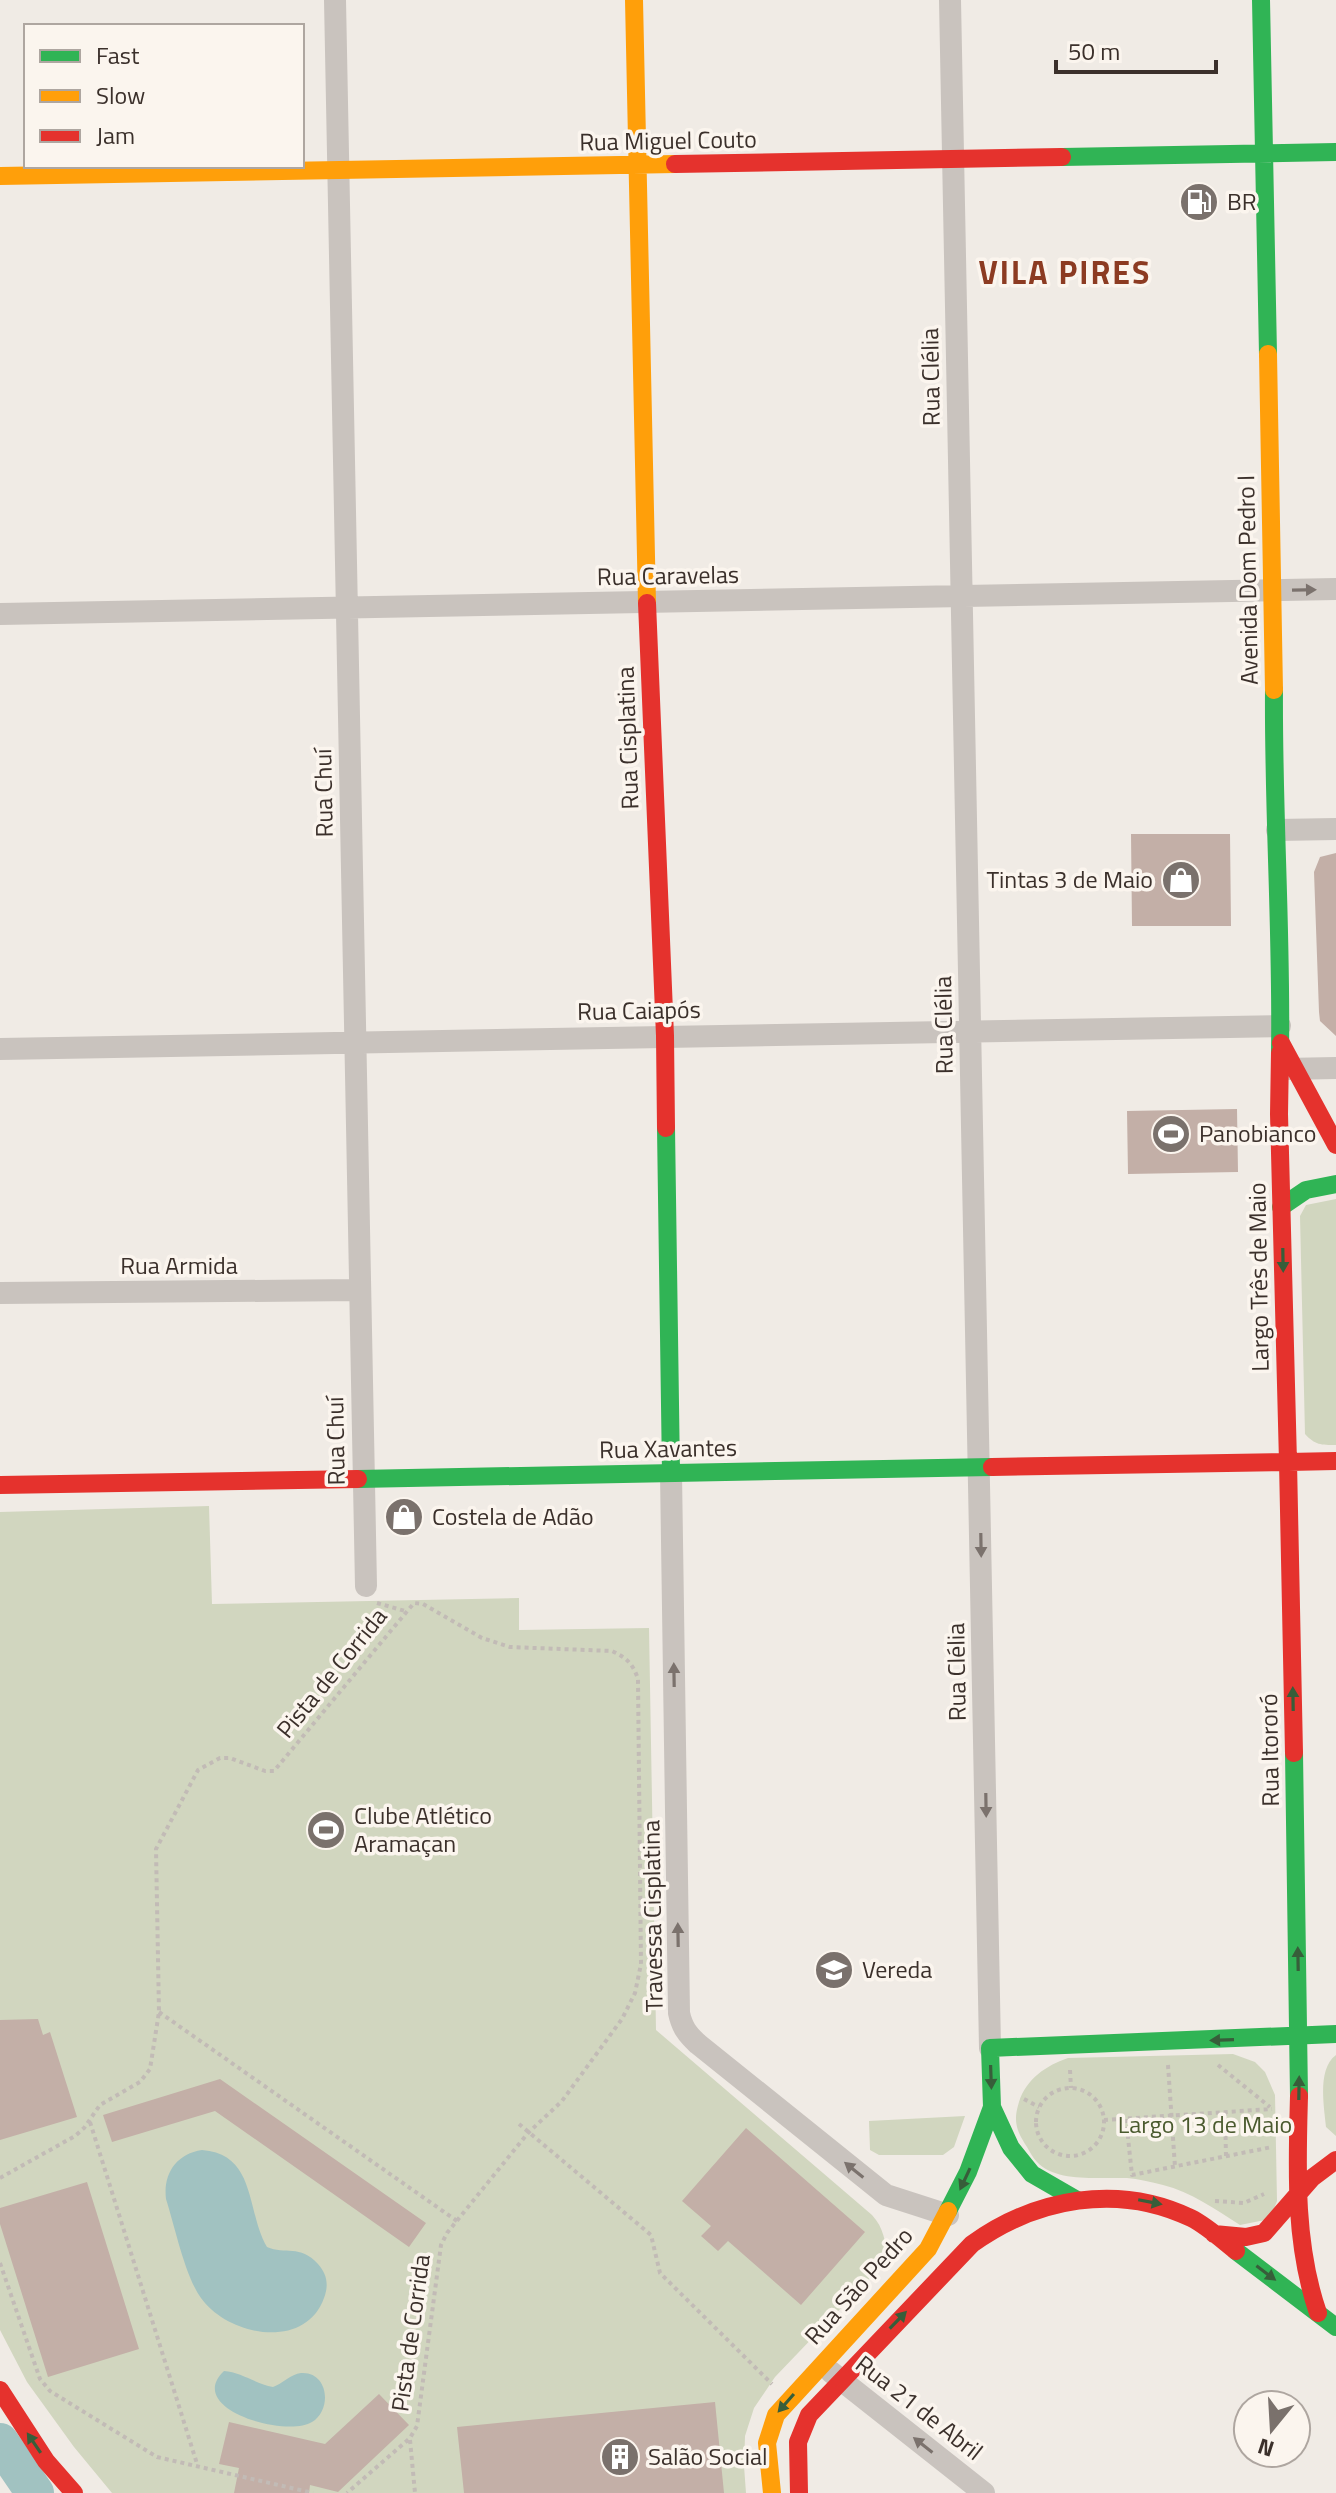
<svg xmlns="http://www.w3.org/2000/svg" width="1336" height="2493" font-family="'Titillium Web',sans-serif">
	<rect width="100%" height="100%" fill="#f0ebe5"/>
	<path fill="#d1d6bf" d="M1336,1199v246c-15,0 -21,0 -31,-11l-5,-218 6,-11z
		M209,1506l3,98 307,-6v32l130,-2 7,402 216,185c12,13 13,26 16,44l-113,118 -21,31 -9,28 -1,30 2,27h-634l-38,-46 -47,-65 -27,-52v-818z
		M1233,2054l22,8 10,10 10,23 2,106 -7,18 -30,6c-25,-16 -49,-33 -77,-40 -12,-3 -25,-6 -36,-7 -26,-1 -71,5 -90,-16 -4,-4 -7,-10 -10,-15 -11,-17 -14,-26 -8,-45 7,-23 28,-37 49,-44z
		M1336,2055v81l-10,-9c-2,-21 -9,-58 10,-72z
		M965,2116l-11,31 -11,8h-64l-9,-5 -1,-29z"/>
	<path fill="#a1c2c1" d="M202,2150c55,4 44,62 65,97 18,8 33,-3 51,17 9,10 11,21 6,34 -19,53 -96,38 -123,0 -16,-22 -26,-71 -35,-99 -3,-25 10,-45 36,-49z
		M224,2371c17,1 32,13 49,16 9,-3 18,-13 28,-14 27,-2 32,36 11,49 -26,16 -128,-13 -88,-51z"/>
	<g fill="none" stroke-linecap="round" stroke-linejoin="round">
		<path stroke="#a1c2c1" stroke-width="38" d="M0,2442l35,51"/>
	</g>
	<path fill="#c3afa7" d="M1131,834h99l1,92h-99z
		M1336,853v183l-16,-15 -1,-9 -5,-140 6,-15z
		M1237,1109l1,63 -110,2 -1,-63z
		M38,2019l5,16 7,-3 27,85 -77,23v-120z
		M220,2079l206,144 -17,24 -194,-136 -103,31 -9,-27z
		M746,2128l119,104 -64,73 -73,-64 -10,10 -17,-15 10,-10 -29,-25z
		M87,2182l52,167 -91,28 -48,-153v-16z
		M379,2394l30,31 -71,67 -28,-7 -1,8h-75l5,-25 -20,-4 10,-42 96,22z
		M715,2402l9,91h-260l-7,-66z"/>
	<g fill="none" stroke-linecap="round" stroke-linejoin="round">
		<path stroke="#c2bbb6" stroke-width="4" stroke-dasharray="4 4" stroke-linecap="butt" d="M377,1603l28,8
			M159,2012l298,209
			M1168,2065l7,102
			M1218,2065l52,42
			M1070,2070l1,18
			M1036 2122a34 34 0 1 1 68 0a34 34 0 1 1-68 0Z
			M1024,2099l15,8
			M1225,2112l1,44
			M1126,2119l6,56 140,-28
			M1104,2120l168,-11
			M90,2122l108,345
			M519,2124l132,111 9,38 112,111
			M0,2178l75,-42 9,-8 16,-23 40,-23 10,-13 9,-57 -3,-163 42,-79 22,-12h10l35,13h9l140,-168 9,1 59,34 28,9 102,4c15,7 21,13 26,28l3,285 -6,29 -13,26 -60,82 -34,32 -81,100 -6,12 -24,181 -7,12 -63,55
			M1215,2201l29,2 20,-9
			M0,2263l40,116 10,12 107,66 156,36
			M410,2440l5,53"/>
		<path stroke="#c9c3be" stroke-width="22" d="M335,0l31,1586
			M950,0l40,2048
			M0,614l1336,-25
			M1277,830l59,-1
			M0,1049l1280,-23
			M1285,1069l51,-1
			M0,1293l359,-3
			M671,1473l8,540c3,14 8,21 19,31l188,151 62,20
			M831,2372l153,121"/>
		<path stroke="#30b455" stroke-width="18" d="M1261,0l7,354
			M1062,157l274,-5
			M1274,690c-1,121 8,242 6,363
			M666,1128l5,345
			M1281,1207l25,-17 30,-6
			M358,1479l634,-12
			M1294,1753l5,343
			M1077,2200l-45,-26 -21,-26 -19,-41 -2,-59 346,-14
			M948,2211l20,-39 24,-65
			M1236,2251l100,76"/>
		<path stroke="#ff9f0a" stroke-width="18" d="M634,0l13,603
			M0,176l675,-12
			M1268,354l6,336
			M772,2493l-5,-50 9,-28 152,-166 20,-38"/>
		<path stroke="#e5322d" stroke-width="18" d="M675,164l387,-7
			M647,603l18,433 1,92
			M1281,1043l55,102
			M1280,1053l-1,61 9,348 48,-1
			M992,1467l296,-5 6,291
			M0,1485l358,-6
			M1299,2096c-2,73 -5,147 19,217
			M1214,2234l32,3 18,-4 48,-55 24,-18
			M0,2390l46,71 28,32
			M799,2493l-1,-51 11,-27 163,-171c64,-46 146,-61 219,-26 16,8 31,22 45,33"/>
	</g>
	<defs><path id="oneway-solid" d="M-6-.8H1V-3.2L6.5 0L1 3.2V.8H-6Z" transform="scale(2)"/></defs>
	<g fill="#7b726d">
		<use href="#oneway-solid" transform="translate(1304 590) rotate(-1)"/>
		<use href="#oneway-solid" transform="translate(981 1545) rotate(89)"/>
		<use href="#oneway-solid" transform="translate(674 1675) rotate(-91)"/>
		<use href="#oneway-solid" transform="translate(986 1805) rotate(89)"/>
		<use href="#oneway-solid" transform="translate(678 1935) rotate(-91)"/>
		<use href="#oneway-solid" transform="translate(854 2170) rotate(-141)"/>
		<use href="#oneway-solid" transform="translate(923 2445) rotate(-142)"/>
	</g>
	<g fill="#375e3a">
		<use href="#oneway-solid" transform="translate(1283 1260) rotate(89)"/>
		<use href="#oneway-solid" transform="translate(1293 1699) rotate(-91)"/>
		<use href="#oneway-solid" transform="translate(1298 1959) rotate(-91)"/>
		<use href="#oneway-solid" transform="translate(1222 2040) rotate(178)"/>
		<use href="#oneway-solid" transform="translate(991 2077) rotate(88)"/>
		<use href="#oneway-solid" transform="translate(1299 2088) rotate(-89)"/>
		<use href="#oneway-solid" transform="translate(965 2179) rotate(115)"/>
		<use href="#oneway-solid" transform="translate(1150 2202) rotate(11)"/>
		<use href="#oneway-solid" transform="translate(1266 2273) rotate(37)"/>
		<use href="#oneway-solid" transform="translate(898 2320) rotate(-46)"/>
		<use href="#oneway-solid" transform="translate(786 2403) rotate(131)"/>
		<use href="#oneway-solid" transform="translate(34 2443) rotate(-124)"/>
	</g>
	<defs>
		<g id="fuel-disc" transform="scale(2)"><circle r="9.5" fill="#7a716c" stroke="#fbf5ee"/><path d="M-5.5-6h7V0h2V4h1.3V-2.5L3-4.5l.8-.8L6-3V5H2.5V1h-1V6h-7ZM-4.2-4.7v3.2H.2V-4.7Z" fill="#fff"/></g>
		<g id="shop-disc" transform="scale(2)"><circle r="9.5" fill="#7a716c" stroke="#fbf5ee"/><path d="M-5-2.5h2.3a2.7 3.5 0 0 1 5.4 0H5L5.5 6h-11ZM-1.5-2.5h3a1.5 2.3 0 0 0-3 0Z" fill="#fff"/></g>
		<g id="stadium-disc" transform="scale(2)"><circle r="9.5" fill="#7a716c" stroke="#fbf5ee"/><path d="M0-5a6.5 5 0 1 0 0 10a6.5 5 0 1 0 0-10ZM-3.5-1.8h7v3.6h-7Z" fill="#fff"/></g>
		<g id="school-disc" transform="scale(2)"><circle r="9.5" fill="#7a716c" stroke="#fbf5ee"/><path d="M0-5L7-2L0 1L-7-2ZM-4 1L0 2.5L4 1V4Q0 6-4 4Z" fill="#fff"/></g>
		<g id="building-disc" transform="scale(2)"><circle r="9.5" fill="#7a716c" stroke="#fbf5ee"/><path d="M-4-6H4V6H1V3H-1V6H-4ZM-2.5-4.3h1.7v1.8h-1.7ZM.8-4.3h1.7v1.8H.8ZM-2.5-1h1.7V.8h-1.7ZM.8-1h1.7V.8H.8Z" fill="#fff"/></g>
	</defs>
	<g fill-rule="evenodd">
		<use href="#fuel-disc" x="1199" y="202"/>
		<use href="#shop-disc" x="1181" y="880"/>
		<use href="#stadium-disc" x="1171" y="1134"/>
		<use href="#shop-disc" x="404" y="1517"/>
		<use href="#stadium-disc" x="326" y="1830"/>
		<use href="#school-disc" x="834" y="1970"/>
		<use href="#building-disc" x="620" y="2457"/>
	</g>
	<g text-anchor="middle" stroke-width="7" stroke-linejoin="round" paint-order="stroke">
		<g font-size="24" fill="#3b302b" stroke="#fbf5ee">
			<text transform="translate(668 141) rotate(-1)" y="8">Rua Miguel Couto</text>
			<text transform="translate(931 377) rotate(-91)" y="8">Rua Clélia</text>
			<text transform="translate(668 576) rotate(-1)" y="8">Rua Caravelas</text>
			<text transform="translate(1248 580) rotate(-91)" y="8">Avenida Dom Pedro I</text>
			<text transform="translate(628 738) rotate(-92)" y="8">Rua Cisplatina</text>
			<text transform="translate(324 793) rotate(-91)" y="8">Rua Chuí</text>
			<text transform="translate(639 1011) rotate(-1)" y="8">Rua Caiapós</text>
			<text transform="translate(944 1025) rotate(-91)" y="8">Rua Clélia</text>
			<text x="179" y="1274">Rua Armida</text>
			<text transform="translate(1259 1277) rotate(-91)" y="8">Largo Três de Maio</text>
			<text transform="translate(336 1441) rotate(-91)" y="8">Rua Chuí</text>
			<text transform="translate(668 1449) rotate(-1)" y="8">Rua Xavantes</text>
			<text transform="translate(957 1672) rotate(-91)" y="8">Rua Clélia</text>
			<text transform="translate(332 1673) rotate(-51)" y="8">Pista de Corrida</text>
			<text transform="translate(1270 1750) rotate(-91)" y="8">Rua Itororó</text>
			<text transform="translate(653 1916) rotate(-91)" y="8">Travessa Cisplatina</text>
			<text transform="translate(859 2286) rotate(-48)" y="8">Rua São Pedro</text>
			<text transform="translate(411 2333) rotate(-82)" y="8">Pista de Corrida</text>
			<text transform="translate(919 2408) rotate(38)" y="8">Rua 21 de Abril</text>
		</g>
		<g font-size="24" fill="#3b302b" stroke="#fbf5ee" text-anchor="start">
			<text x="1227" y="210">BR</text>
			<text x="1153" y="888" text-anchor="end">Tintas 3 de Maio</text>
			<text x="1199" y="1142">Panobianco</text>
			<text x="432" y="1525">Costela de Adão</text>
			<text x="354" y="1824">Clube Atlético<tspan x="354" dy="28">Aramaçan</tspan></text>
			<text x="862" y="1978">Vereda</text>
			<text x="648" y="2465">Salão Social</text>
		</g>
		<g font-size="24" fill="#4a5a2e" stroke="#fbf5ee">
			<text x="1205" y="2133">Largo 13 de Maio</text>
		</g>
		<g font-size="32" font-weight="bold" letter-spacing="2" fill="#8c3b22" stroke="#fbf5ee">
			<text x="1065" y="284">VILA PIRES</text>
		</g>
	</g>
	<rect x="24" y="24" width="280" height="144" fill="#fbf5ee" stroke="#aea6a0" stroke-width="2"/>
	<rect x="40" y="50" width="40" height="12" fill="#30b455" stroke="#aea6a0" stroke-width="2"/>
	<text x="96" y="64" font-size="24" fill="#3b302b">Fast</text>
	<rect x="40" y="90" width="40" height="12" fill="#ff9f0a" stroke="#aea6a0" stroke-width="2"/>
	<text x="96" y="104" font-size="24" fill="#3b302b">Slow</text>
	<rect x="40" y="130" width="40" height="12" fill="#e5322d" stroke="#aea6a0" stroke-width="2"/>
	<text x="96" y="144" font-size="24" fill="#3b302b">Jam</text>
	<g transform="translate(1272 2429) rotate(198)"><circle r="38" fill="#fbf5ee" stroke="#aea6a0" stroke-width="2"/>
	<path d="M0-6L14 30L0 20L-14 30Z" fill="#7a716c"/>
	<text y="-12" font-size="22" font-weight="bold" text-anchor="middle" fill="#3b302b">N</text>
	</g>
	<path d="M1056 60v12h160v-12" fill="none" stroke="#3b302b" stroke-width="4"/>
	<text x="1068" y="60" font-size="24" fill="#3b302b" stroke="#fbf5ee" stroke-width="6" paint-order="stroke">50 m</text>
</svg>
